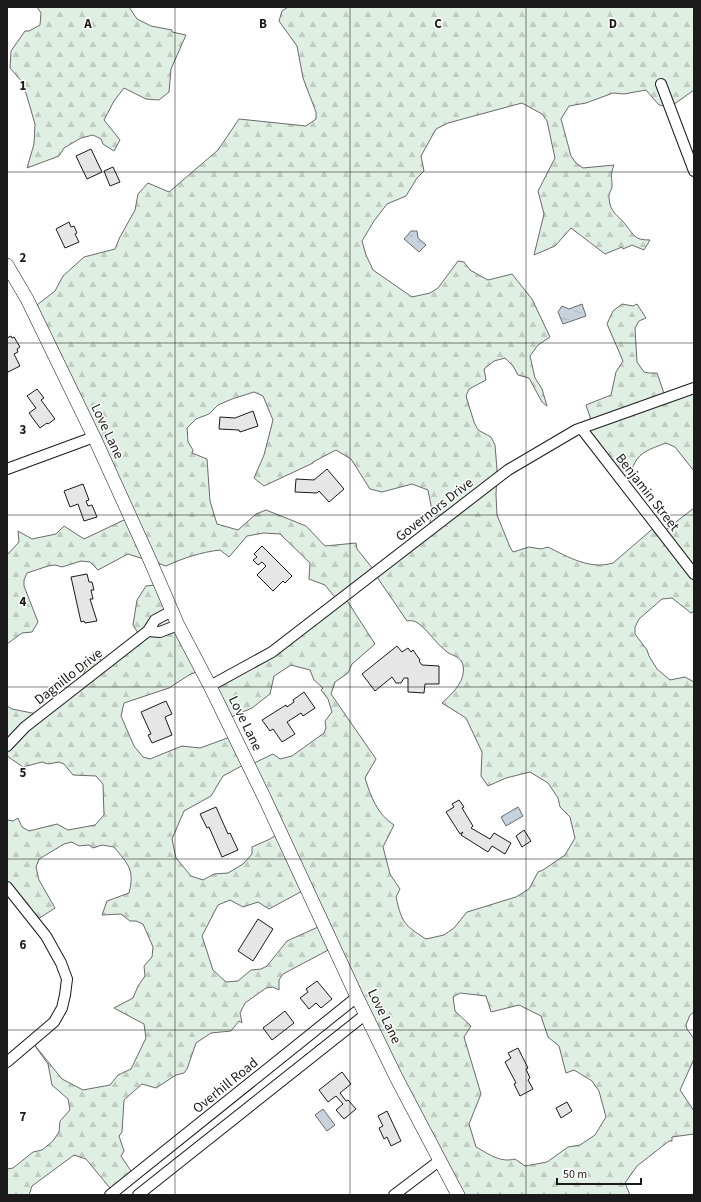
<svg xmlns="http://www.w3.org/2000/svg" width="701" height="1202" font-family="'Source Sans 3',sans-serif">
	<defs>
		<pattern id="forest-firs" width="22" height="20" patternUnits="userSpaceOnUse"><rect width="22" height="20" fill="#e0efe3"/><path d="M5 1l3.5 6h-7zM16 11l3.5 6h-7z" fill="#c0ccc2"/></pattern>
		<pattern id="water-ripples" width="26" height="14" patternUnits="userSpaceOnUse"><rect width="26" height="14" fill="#c6d2dc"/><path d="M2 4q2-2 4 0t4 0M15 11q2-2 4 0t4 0" fill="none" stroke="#aab4bc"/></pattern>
	</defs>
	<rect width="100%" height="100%" fill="#fff"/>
	<path fill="url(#forest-firs)" stroke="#6a6a6a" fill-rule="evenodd" d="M37,7h92l8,12 14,7 21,4v2l14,3 -15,34 -2,23 -10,8 -13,-1 -22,-11 -10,13 -10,19 16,20 -6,11 -11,-7 -2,-5 -8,-4 -12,3 -17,10 -5,8 -32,12 7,-24 1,-20 -12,-41 -13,-15 1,-17 14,-20h4l11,-6 1,-12z
		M288,7h406v83l-24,17 -11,-2 -13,-15 -22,4 -11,-1 -27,10 -17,3 -8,13 10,37 5,7 7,5 31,-3c-4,11 -2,10 -2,21 0,4 -4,8 -3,12 1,15 9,17 16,26 10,12 9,16 25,16l-6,10 -12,-5 -9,4 -1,-2 -17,7 -34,-26 -16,18 -21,9 10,-41 -6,-23 17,-33 -8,-37 -5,-7 -20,-11 -74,20 -12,6 -15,27 3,15 -7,7 -11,18 -19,8 -13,17 -12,20 4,14 7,15 39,27 18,-4 8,-5 20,-27 6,1 6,8 18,10 24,-6 20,25 18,38 -12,8 -8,11 5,22 7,11 5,17 -5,-4 -13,-24 -11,-3 -5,-9 -8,-8 -11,3 -10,8 2,11 -17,9 -3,7 8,26 4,8 13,7 4,8 2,24 -1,26 1,20 13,32 3,5 16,-5 12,2 7,-2c20,10 42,23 65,16l43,-37 7,6 31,-24v103l-3,2 -19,-15 -10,1 -23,20 -4,8v7l12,16 2,6 8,13 13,11 15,-3 9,5v330l-4,3 -4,10 1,4 7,10v20l-14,31 14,21v23l-22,3v4h-3l-32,25 -12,17 5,12h-171l-125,-248 -51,27 -4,6v10l-6,-3 -7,1 -21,15 -5,10 2,10 -3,-2 -8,10 -20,2 -15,10 -9,26 -3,4 -8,2 -20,13 -14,-4 -18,16 -2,32 -3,4 5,15 -3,5 14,21 -21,16 -28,-34 -12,-4 -42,31 -3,9h-22v-26l6,-1 20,-16 9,-2 11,-9 6,-9 1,-11 10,-11 -2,-11 -16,-14 -4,-21 -15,-21 29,36 21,11 27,-5 8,-10 13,-6 15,-31 -2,-14 -30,-16 19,-10 5,-12 7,-10 -1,-10 8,-9 1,-10 -10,-23 -7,-3h-6l-9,-7 -19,1 5,-14 22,-8c6,-23 -1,-29 -15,-46l-12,-2 -9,3 -4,-3 -10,1 -7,-4 -8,2 -25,15 -3,8 3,13 16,28 -20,13 -28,-37v-64l6,1 5,-3 4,9 7,4 28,-7 11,6 27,-5 9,-10 -1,-31 -7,-8 -23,-1 -9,-11 -5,-2 -11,2 -6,-2 -19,5 -16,-11v-7l5,-7 -5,-4v-32l5,3 30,6 35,-26 16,-37 12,12 36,-26 -8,-13 4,-25 9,-14 18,-2 39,85 -14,6 -20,13 -45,15 -3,13 13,30 9,11 7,2 32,-13 18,2 33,-12 14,27 -24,13 -12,20 -27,15 -12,28 4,19 15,18 12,4 11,-6 14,-1 15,-9 9,-10v-7l18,-8 11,-7 -31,-67 23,-11 7,5 12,-3 32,-23 2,-5 -1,-7 7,-9 -4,-13 -7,-9 2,-2 -9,-8 -4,-10 -19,-5 -17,11 -4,18 -18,14 -23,10 -15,-30 124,-87 -13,-16 -16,-6 1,-16 -30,-29 -16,-1 -17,3 -18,21 -9,-7c-18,2 -37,8 -54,16l-38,-12 -30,16 -8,-8 -9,-1 -19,6 -7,-2 -7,1 -21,7 -3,7v6l14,36 -6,10 -10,1 -15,11v-89l12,-13 -1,-11 14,8 24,-5 8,-8 20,13 42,-20 -93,-211 22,-17 8,-15 21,-19 31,-8 5,-12 15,-27 3,-16 10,-11 21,9 49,-42 21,-31 67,7 10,-7v-7l-13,-34 -6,-32 -18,-25 3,-10zM254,392l9,4 10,24 -9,35 -10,23 10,8 49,-23v-1l23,-12 15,9 19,30 12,3 30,-8 16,6 4,21 -4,24 -50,40 -21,-26 -1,-6 -31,3 -19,-20 -40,-16 -10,4 -18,16 -21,-6 -7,-23 -3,-42 -15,-6 1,-3 -5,-8 -1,-14 9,-9 13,-5 9,-9 14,-6zM377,577l30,44c5,-1 7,0 11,2 11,8 18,21 29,29 5,4 14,4 16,13 3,16 -10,28 -21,38l24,15 16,34 -1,24 7,10 18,-8 24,-6 18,11 10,15 2,9 10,10 5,21 -10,17 -22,15 -5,2 -9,17 -13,8 -49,15 -13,16 -10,7 -18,4c-22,-14 -24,-16 -30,-42l4,-8 -10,-15 -7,-27 11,-22c-17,-11 -23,-28 -29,-47l11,-19 -45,-65 4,-12 13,-9 4,-9 23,-20 -29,-45zM306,889l12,38 -31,14 -20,25 -6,3 -10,1 -13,11 -12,1 -13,-12 -11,-34 16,-31 12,-5 13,7 15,-5 11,7zM460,993l26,3 5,16 28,-7 22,11 7,21 11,9 7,27 8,-3 18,11 7,10 7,26 -11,18 -15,10 -12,2 -21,15 -22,4 -10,-7c-15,4 -26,-5 -39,-12l-7,-23 12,-30 -17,-57 7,-11 -16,-15 -2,-14z
		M622,304l11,2 4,-2 9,14 -7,3 -4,7 2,34 7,10 5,1h8l9,26 28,-9v81l-19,-24 -9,-4c-10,4 -22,7 -29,16 -6,10 -5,13 -15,21l-39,-50 9,-7 -6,-18 25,-10 5,-23 7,-11 -16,-37 6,-13z"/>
	<path fill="url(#water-ripples)" stroke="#6a6a6a" d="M411,231h6l1,7 8,7 -7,7 -15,-13z
		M582,304l4,12 -23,8 -5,-12 4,-6 7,3z
		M518,807l5,9 -17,10 -5,-9z
		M323,1109l12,16 -8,6 -12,-16z"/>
	<path fill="#e6e6e6" stroke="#1a1a1a" d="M91,149l11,23 -15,7 -11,-23z
		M113,167l7,15 -10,4 -6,-15z
		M69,222l2,5 3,-1 3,7 -2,1 4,8 -14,6 -9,-19z
		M11,336l1,2 2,-1 6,10 -3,2 1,3 -4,2 6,12 -12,6 -1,-3v-31z
		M37,389l7,9 -3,2 14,19 -7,5 -1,-1 -7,5 -11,-15 7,-5 -9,-12z
		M253,411l5,15 -18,6 -1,-2 -20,-1 1,-12 15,1z
		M327,469l17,20 -15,13 -10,-11 -2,2 -22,-1 1,-13 18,1z
		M83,484l6,16 -3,1 2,5 4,-1 5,12 -13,4 -6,-17 -8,3 -6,-16z
		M262,546l30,30 -7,7 -2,-2 -10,10 -16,-16 9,-9 -4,-4 -4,3 -5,-5 4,-3 -3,-3z
		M87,574l2,8h3l2,8h-3l2,9h-3l7,22 -12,2 -1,-2 -3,1 -10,-45z
		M397,646l5,6 6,-4 3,4 2,-2 7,10 -1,1 3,4 17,1v18h-14l-1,9 -16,-1v-14h-4l-3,5h-5l-4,-6 -17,14 -13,-17z
		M304,692l11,16 -12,8 -2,-3 -14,9 8,12 -13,8 -9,-13 -3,2 -8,-11 24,-15 1,2 7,-5 -1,-2z
		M166,701l6,13 -7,3 7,18 -20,8 -4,-8 3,-1 -10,-22z
		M459,800l5,7 -2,1 11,18 -2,2 19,11 4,-6 17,10 -6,11 -13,-8 -4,6 -27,-17 2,-3 -3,2 -14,-22 8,-5 -2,-3z
		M216,807l12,27 2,-1 8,17 -16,7 -13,-30 -2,1 -7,-14z
		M524,830l7,11 -9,6 -6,-11z
		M258,919l15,10 -20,32 -15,-10z
		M317,981l15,18 -11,9 -5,-5 -7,6 -9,-11 8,-6 -2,-3z
		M285,1011l9,12 -22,17 -9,-12z
		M518,1048l10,20 -2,1 4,9 -2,2 5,9 -13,7 -6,-12 2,-1 -11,-21 6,-4 -3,-5z
		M342,1072l9,12 -11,9 6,8 2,-1 8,9 -12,10 -8,-9 7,-6 -7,-8 -8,6 -9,-12z
		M567,1102l5,9 -11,7 -5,-10z
		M387,1111l14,30 -10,5 -4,-9 -3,2 -5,-11 4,-2 -5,-10z"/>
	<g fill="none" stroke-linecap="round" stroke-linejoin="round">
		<g stroke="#1a1a1a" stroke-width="12">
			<path id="minor" d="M661,84l33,87
				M581,428l113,146
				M7,469l87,-32
				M148,631l12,1 18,-7
				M210,686l62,-34 236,-182 68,-40 118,-42
				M7,746l18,-19 123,-96 7,-11 17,-9
				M7,887l39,49 15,27 6,16 -2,16 -3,13 -8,14 -47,40
				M110,1195l247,-198
				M138,1195l228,-181
				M394,1195l45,-34"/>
		</g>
		<g stroke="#1a1a1a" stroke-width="14">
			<path id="tertiary" d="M7,265l20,34 67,138 55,121 29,67 32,61 55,113 92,198 40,82 61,116"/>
		</g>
		<use href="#minor" stroke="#fff" stroke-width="10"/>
		<use href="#tertiary" stroke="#fff" stroke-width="13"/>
	</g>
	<path fill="none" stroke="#1a1a1a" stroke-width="1" stroke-opacity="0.55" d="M175,7v1188M350,7v1188M526,7v1188M7,172h687M7,343h687M7,515h687M7,687h687M7,859h687M7,1030h687"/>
	<g text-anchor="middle" stroke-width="3" stroke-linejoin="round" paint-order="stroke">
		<g font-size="14" fill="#1a1a1a" stroke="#fff">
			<text transform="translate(108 431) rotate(65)" y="5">Love Lane</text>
			<text transform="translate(648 492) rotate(52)" y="5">Benjamin Street</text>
			<text transform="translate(434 509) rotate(-38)" y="5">Governors Drive</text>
			<text transform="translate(68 676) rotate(-38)" y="5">Dagnillo Drive</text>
			<text transform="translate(246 723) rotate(64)" y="5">Love Lane</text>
			<text transform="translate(385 1016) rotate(64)" y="5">Love Lane</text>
			<text transform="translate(225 1085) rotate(-39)" y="5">Overhill Road</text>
		</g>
	</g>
	<g font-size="13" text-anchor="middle" font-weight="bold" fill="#1a1a1a" stroke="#fff" stroke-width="3" stroke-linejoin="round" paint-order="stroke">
		<text x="88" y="28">A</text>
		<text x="263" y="28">B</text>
		<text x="438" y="28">C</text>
		<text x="613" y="28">D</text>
		<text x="23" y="90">1</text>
		<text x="23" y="262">2</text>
		<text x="23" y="434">3</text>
		<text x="23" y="606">4</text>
		<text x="23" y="777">5</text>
		<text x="23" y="949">6</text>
		<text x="23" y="1121">7</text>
	</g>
	<rect width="701" height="1202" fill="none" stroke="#1a1a1a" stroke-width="16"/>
	<path d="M557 1178v6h84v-6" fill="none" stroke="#1a1a1a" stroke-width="2"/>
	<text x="563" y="1178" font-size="12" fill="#1a1a1a" stroke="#ffffff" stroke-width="3" paint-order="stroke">50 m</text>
</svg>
